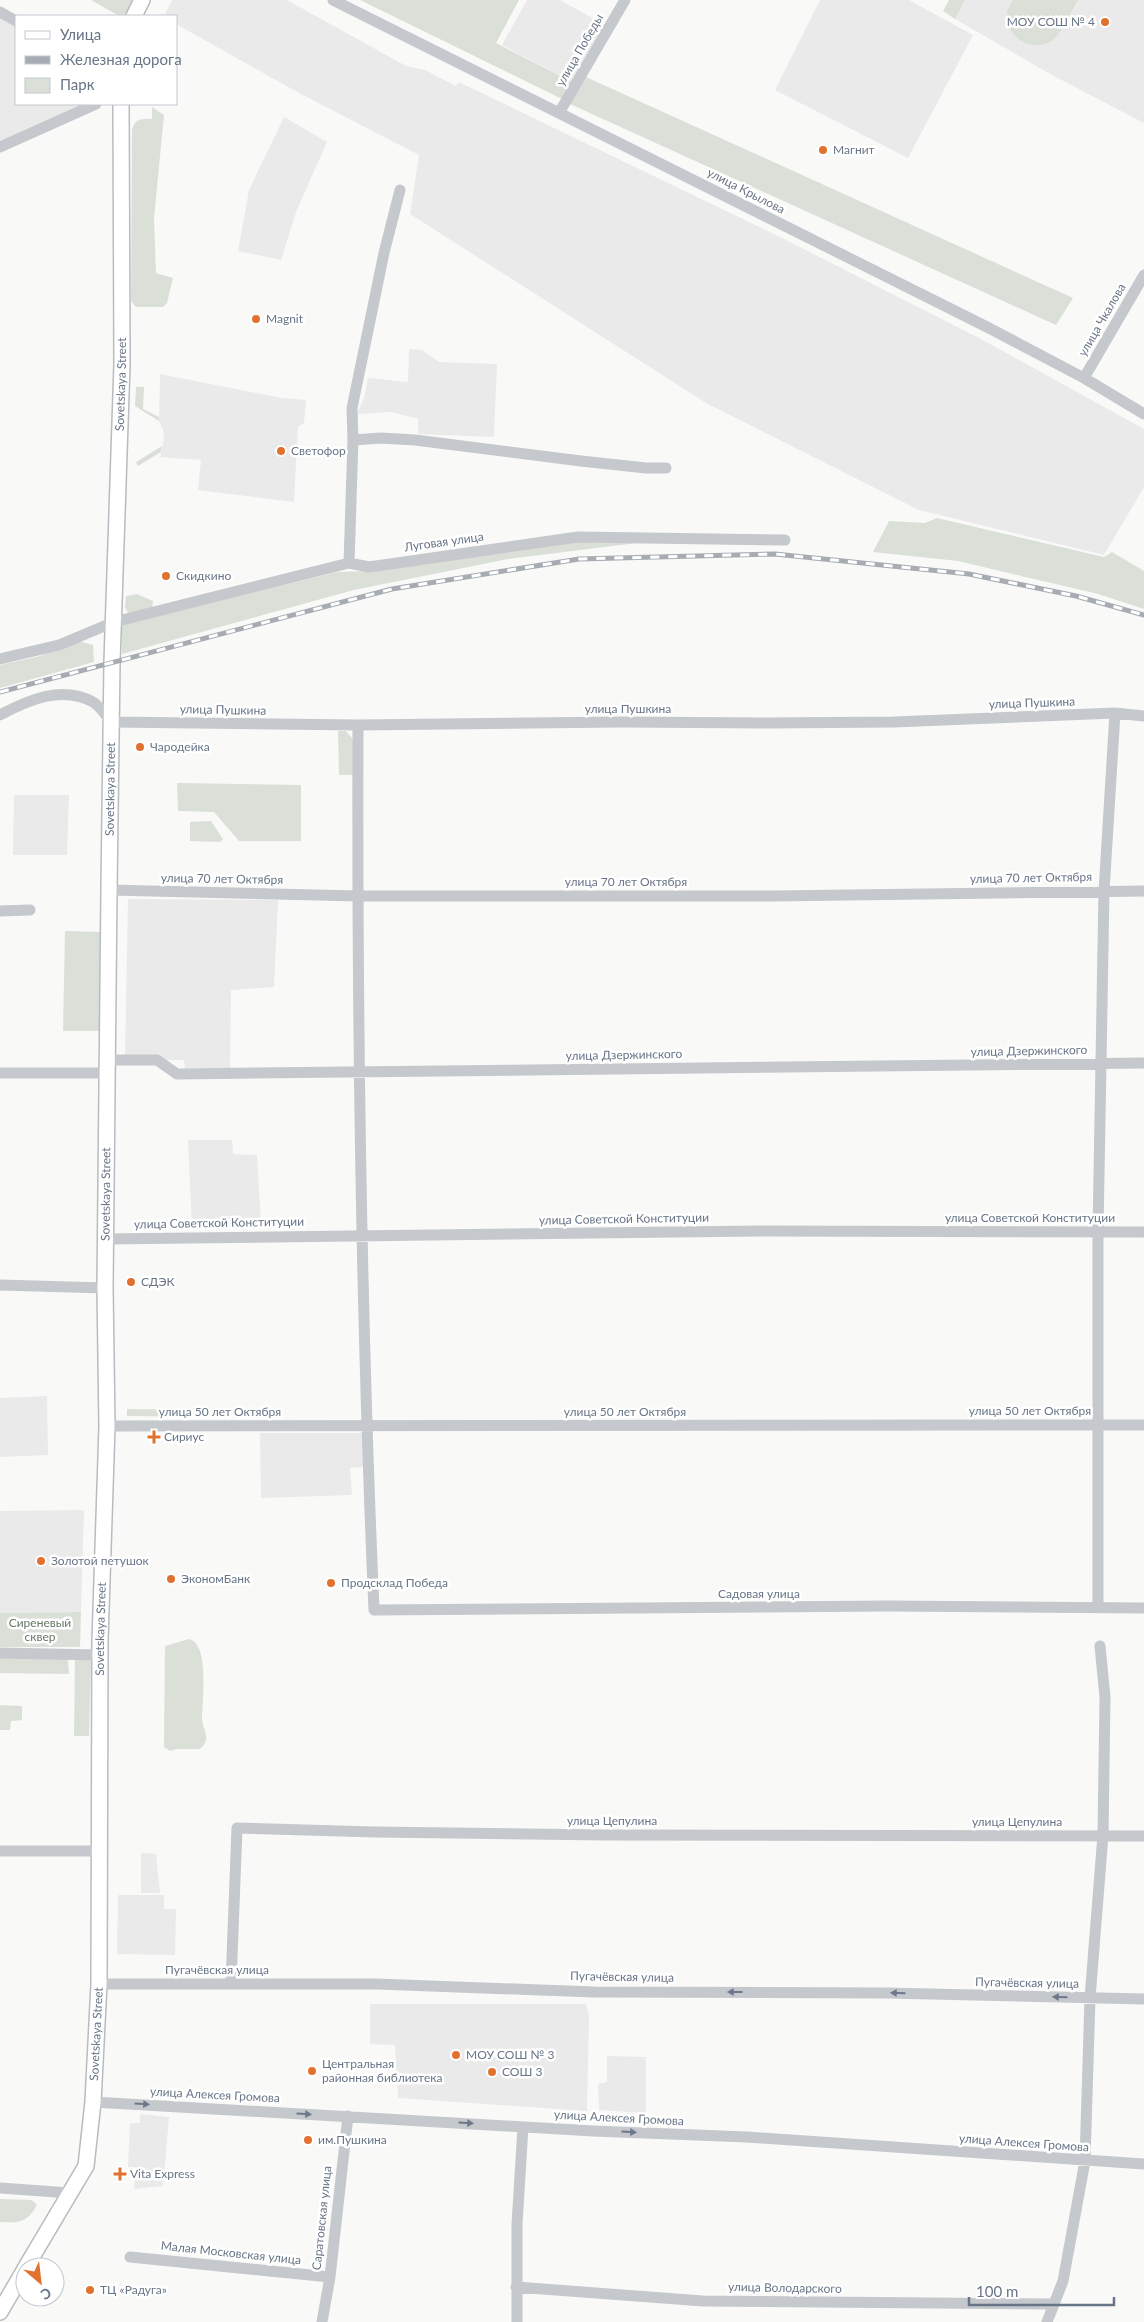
<svg xmlns="http://www.w3.org/2000/svg" width="1144" height="2322" font-family="Lato,sans-serif">
	<rect width="100%" height="100%" fill="#f9f9f7"/>
	<path fill="#eaeaea" d="M172,0h115l119,66 19,4 31,16 3,-4 319,154 203,103 163,90v58l-40,68 -185,-45 -213,-107 -296,-189 9,-59 -120,-62 -123,-69v-8h-12z
		M527,0h33l45,25 -33,57 -70,-37z
		M820,0h89l64,35 -65,123 -133,-68z
		M965,0h179v123l-92,-48 -97,-56z
		M0,17l16,10v77h68l-84,37z
		M284,117l43,25 -31,70 -15,48 -43,-9 11,-61z
		M409,349l13,1 17,12 58,2 -3,73 -76,-3v-15l-27,-7 -34,2 7,-16 4,-20 40,4z
		M160,374l122,24 24,2 -2,23 -6,4 -4,75 -96,-12 3,-30 -41,-3 4,-18 -1,-9 -4,-9z
		M14,795h55l-2,60h-54z
		M128,899l150,1 -4,87 -43,3 -1,78h-45l-1,-8h-59z
		M188,1140h44l1,14 24,1 4,69 -69,3z
		M47,1396l1,59 -48,2v-59z
		M260,1433h103v34l-13,1 2,27 -91,3z
		M84,1510l-3,102 -81,1v-102z
		M141,1853l15,1 4,39h-19z
		M118,1895h46v14h12l-1,46 -58,-1z
		M370,2004h216l3,12 -2,95 -189,-13 -3,-53 -25,-1z
		M607,2056l39,1v56l-47,-3 -1,-26 9,-2z
		M140,2114l29,3 -6,69 -29,3 1,-22h-7l2,-44h10z"/>
	<path fill="#dae0d8" d="M91,0h44l-9,16h-7z
		M360,0h159l-23,43 76,39 -10,17z
		M949,0h16l-10,19 -12,-8z
		M1013,0h65c-7,11 -13,27 -22,37 -18,19 -52,2 -49,-23 0,-5 4,-10 6,-14z
		M586,77l487,221 -17,27 -486,-221z
		M152,107l12,8 -10,103 2,55 17,5 -6,25 -4,4h-27l-5,-6 1,-172c4,-11 9,-10 20,-10z
		M136,387h8l-1,22 16,8v4l-24,-15z
		M162,446l-1,6 -23,14 -2,-4z
		M937,518l167,39 8,-5 32,19v38l-46,-15 -140,-33 -85,-9 16,-31 36,2z
		M579,542l58,1 -129,16 -154,31 -232,64v-29l215,-53 30,-1z
		M137,594l16,7 -1,8 -24,4 -3,-6 1,-11z
		M78,641l15,4 1,17 -94,26v-23l40,-9z
		M338,731h8l6,7 1,6 1,31h-15z
		M177,783l124,2v56h-62l-25,-29 -36,-1z
		M211,821l12,18 -3,3 -30,-1v-19z
		M65,931l35,1v99h-37z
		M127,1409l84,1v7l-84,-1z
		M81,1612l-1,35h-80v-34z
		M189,1639c21,4 13,63 13,81 1,7 5,13 4,20 -1,4 -3,6 -6,9h-23l-7,2 -6,-4v-6l1,-95z
		M75,1656l16,1 -2,79h-15z
		M0,1657l68,2 1,15 -69,-1z
		M0,1705l22,1v14l-11,1 -1,9h-10z
		M0,2199l32,1 5,5c-10,18 -18,18 -37,17z"/>
	<g fill="none" stroke-linecap="round" stroke-linejoin="round">
		<g stroke="#b8bbc0" stroke-width="18">
			<g id="major">
				<path d="M134,16l8,-16"/>
				<path id="s1" d="M26,2267l60,-101 7,-64 6,-118 1,-343 7,-215 -2,-138 4,-398 3,-228 10,-298 -1,-260"/>
				<path d="M0,2312l25,-43"/>
			</g>
		</g>
		<path stroke="#c5c8cc" stroke-width="11" d="M333,0l654,327 97,51 60,36
			M0,12l16,9
			M559,113l66,-113
			M0,147l96,-43
			M1084,378l60,-103
			M353,440l28,-2 34,2 166,21 65,7h20
			M349,563l4,-123 -1,-32 32,-155 16,-63
			M0,659l59,-14 55,-23 235,-59 20,4 209,-30 207,3
			M0,715c28,-15 62,-30 93,-13 7,4 13,14 19,20l246,3 263,-3 147,1 126,-1 221,-9 29,3
			M358,725c-1,295 3,590 16,885l514,-4 256,2
			M109,890l249,6h415l371,-5
			M0,911l30,-1
			M108,1060h49l20,14 967,-11
			M0,1073h108
			M105,1239l655,-8 384,1
			M0,1285l105,3
			M107,1426l1037,-1
			M1098,1607v-375l6,-341 11,-178
			M0,1653l99,2
			M0,1851h100
			M99,1984h278l217,8 293,1 257,6
			M231,1984l6,-156 138,4 231,3 538,1
			M93,2102l500,29 154,6 397,27
			M0,2188l70,5
			M130,2257l200,20
			M516,2287l187,14 350,3
			M322,2322l8,-45 18,-161
			M517,2322v-98l6,-97
			M1047,2322l16,-41 22,-120 5,-163 13,-163 2,-138 -5,-51"/>
		<use href="#major" stroke="#fff" stroke-width="15"/>
		<g stroke="#a7acb3" stroke-width="5">
			<path id="rail" d="M0,692l392,-103 187,-30 196,-5 194,20 107,22 68,19"/>
		</g>
		<use href="#rail" stroke="#fff" stroke-width="3" stroke-dasharray="9" stroke-linecap="butt"/>
	</g>
	<defs><path id="oneway-solid" d="M-6-.8H1V-3.2L6.5 0L1 3.2V.8H-6Z" transform="scale(1.25)"/></defs>
	<g fill="#6d798a">
		<use href="#oneway-solid" transform="translate(735 1992) rotate(-180)"/>
		<use href="#oneway-solid" transform="translate(898 1993) rotate(-179)"/>
		<use href="#oneway-solid" transform="translate(1060 1997) rotate(-179)"/>
		<use href="#oneway-solid" transform="translate(142 2104) rotate(3)"/>
		<use href="#oneway-solid" transform="translate(304 2114) rotate(3)"/>
		<use href="#oneway-solid" transform="translate(466 2123) rotate(4)"/>
		<use href="#oneway-solid" transform="translate(629 2132) rotate(3)"/>
	</g>
	<g fill="#e1712e" stroke="#fff" stroke-width="2">
		<circle cx="1105" cy="22" r="5"/>
		<circle cx="823" cy="150" r="5"/>
		<circle cx="256" cy="319" r="5"/>
		<circle cx="281" cy="451" r="5"/>
		<circle cx="166" cy="576" r="5"/>
		<circle cx="140" cy="747" r="5"/>
		<circle cx="131" cy="1282" r="5"/>
		<path d="M151.5 1429.5h5v5h5v5h-5v5h-5v-5h-5v-5h5z"/>
		<circle cx="41" cy="1561" r="5"/>
		<circle cx="171" cy="1579" r="5"/>
		<circle cx="331" cy="1583" r="5"/>
		<circle cx="456" cy="2055" r="5"/>
		<circle cx="312" cy="2071" r="5"/>
		<circle cx="492" cy="2072" r="5"/>
		<circle cx="308" cy="2140" r="5"/>
		<path d="M117.5 2166.5h5v5h5v5h-5v5h-5v-5h-5v-5h5z"/>
		<circle cx="90" cy="2290" r="5"/>
	</g>
	<g text-anchor="middle" stroke-width="5" stroke-linejoin="round" paint-order="stroke">
		<g font-size="12" fill="#687587" stroke="#fff" text-anchor="start">
			<text x="1095" y="26" text-anchor="end">МОУ СОШ № 4</text>
			<text x="833" y="154">Магнит</text>
			<text x="266" y="323">Magnit</text>
			<text x="291" y="455">Светофор</text>
			<text x="176" y="580">Скидкино</text>
			<text x="150" y="751">Чародейка</text>
			<text x="141" y="1286">СДЭК</text>
			<text x="164" y="1441">Сириус</text>
			<text x="51" y="1565">Золотой петушок</text>
			<text x="181" y="1583">ЭкономБанк</text>
			<text x="341" y="1587">Продсклад Победа</text>
			<text x="466" y="2059">МОУ СОШ № 3</text>
			<text x="322" y="2068">Центральная<tspan x="322" dy="14">районная библиотека</tspan></text>
			<text x="502" y="2076">СОШ 3</text>
			<text x="318" y="2144">им.Пушкина</text>
			<text x="130" y="2178">Vita Express</text>
			<text x="100" y="2294">ТЦ «Радуга»</text>
		</g>
		<g font-size="12" fill="#687587" stroke="#fff">
			<text transform="translate(580 50) rotate(-60)" y="4">улица Победы</text>
			<text transform="translate(746 191) rotate(27)" y="4">улица Крылова</text>
			<text transform="translate(1102 320) rotate(-60)" y="4">улица Чкалова</text>
			<text dy="4" stroke="none"><textPath href="#s1" startOffset="1900">Sovetskaya Street</textPath></text>
			<text transform="translate(444 542) rotate(-8)" y="4">Луговая улица</text>
			<text transform="translate(1032 703) rotate(-2)" y="4">улица Пушкина</text>
			<text x="628" y="713">улица Пушкина</text>
			<text transform="translate(223 710) rotate(1)" y="4">улица Пушкина</text>
			<text dy="4" stroke="none"><textPath href="#s1" startOffset="1495">Sovetskaya Street</textPath></text>
			<text transform="translate(1031 878) rotate(-1)" y="4">улица 70 лет Октября</text>
			<text transform="translate(222 879) rotate(1)" y="4">улица 70 лет Октября</text>
			<text x="626" y="886">улица 70 лет Октября</text>
			<text transform="translate(1029 1051) rotate(-1)" y="4">улица Дзержинского</text>
			<text transform="translate(624 1055) rotate(-1)" y="4">улица Дзержинского</text>
			<text dy="4" stroke="none"><textPath href="#s1" startOffset="1090">Sovetskaya Street</textPath></text>
			<text x="1030" y="1222">улица Советской Конституции</text>
			<text transform="translate(624 1219) rotate(-1)" y="4">улица Советской Конституции</text>
			<text transform="translate(219 1223) rotate(-1)" y="4">улица Советской Конституции</text>
			<text x="1030" y="1415">улица 50 лет Октября</text>
			<text x="220" y="1416">улица 50 лет Октября</text>
			<text x="625" y="1416">улица 50 лет Октября</text>
			<text x="759" y="1598">Садовая улица</text>
			<text dy="4" stroke="none"><textPath href="#s1" startOffset="655">Sovetskaya Street</textPath></text>
			<text x="612" y="1825">улица Цепулина</text>
			<text x="1017" y="1826">улица Цепулина</text>
			<text x="217" y="1974">Пугачёвская улица</text>
			<text transform="translate(622 1977) rotate(1)" y="4">Пугачёвская улица</text>
			<text transform="translate(1027 1983) rotate(1)" y="4">Пугачёвская улица</text>
			<text dy="4" stroke="none"><textPath href="#s1" startOffset="250">Sovetskaya Street</textPath></text>
			<text transform="translate(215 2095) rotate(3)" y="4">улица Алексея Громова</text>
			<text transform="translate(619 2118) rotate(3)" y="4">улица Алексея Громова</text>
			<text transform="translate(1024 2143) rotate(4)" y="4">улица Алексея Громова</text>
			<text transform="translate(322 2218) rotate(-84)" y="4">Саратовская улица</text>
			<text transform="translate(231 2253) rotate(6)" y="4">Малая Московская улица</text>
			<text transform="translate(785 2288) rotate(1)" y="4">улица Володарского</text>
		</g>
		<g font-size="12" fill="#657963" stroke="#fff">
			<text x="40" y="1627">Сиреневый<tspan x="40" dy="14">сквер</tspan></text>
		</g>
	</g>
	<rect x="15" y="15" width="162" height="90" fill="#ffffff" stroke="#c3c8cf"/>
	<rect x="25" y="31" width="25" height="8" fill="#ffffff" stroke="#c3c8cf"/>
	<text x="60" y="40" font-size="15" fill="#687587">Улица</text>
	<rect x="25" y="56" width="25" height="8" fill="#a7acb3" stroke="#c3c8cf"/>
	<text x="60" y="65" font-size="15" fill="#687587">Железная дорога</text>
	<rect x="25" y="78" width="25" height="15" fill="#dae0d8" stroke="#c3c8cf"/>
	<text x="60" y="90" font-size="15" fill="#687587">Парк</text>
	<g transform="translate(40 2282) rotate(152)"><circle r="24" fill="#ffffff" stroke="#c3c8cf"/>
	<path d="M0-4L9 19L0 12L-9 19Z" fill="#e1712e"/>
	<text y="-8" font-size="14" font-weight="bold" text-anchor="middle" fill="#687587">С</text>
	</g>
	<path d="M969 2297v8h145v-8" fill="none" stroke="#687587" stroke-width="2.5"/>
	<text x="976" y="2297" font-size="15" fill="#687587" stroke="#ffffff" stroke-width="4" paint-order="stroke">100 m</text>
</svg>
